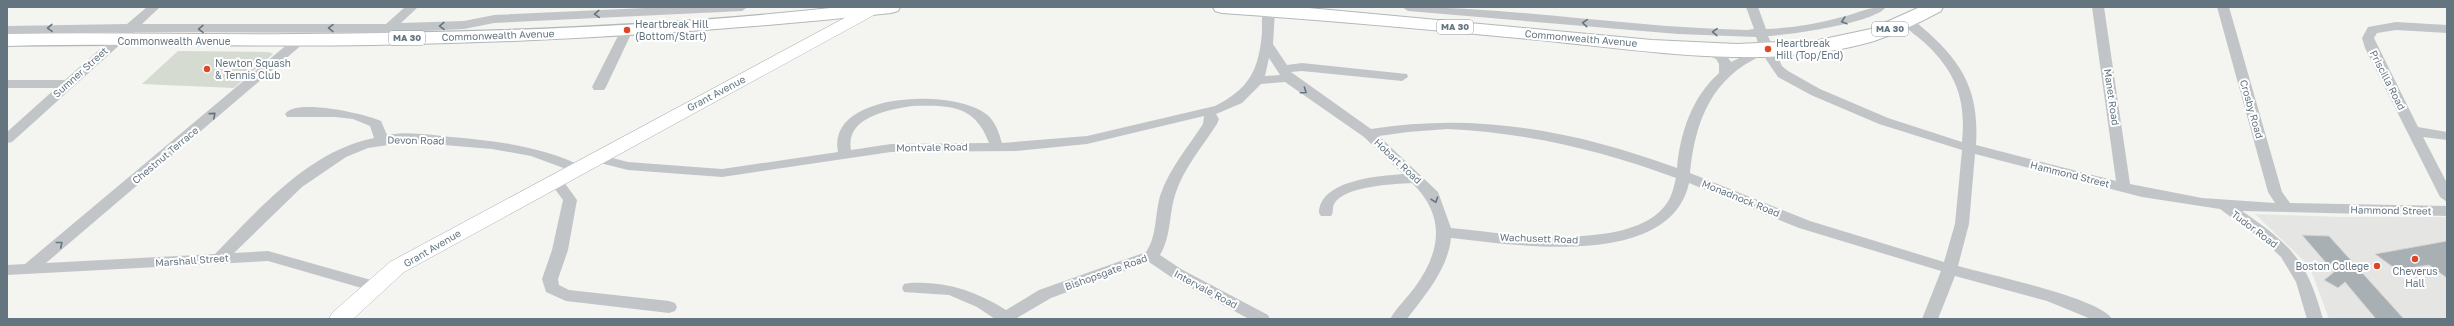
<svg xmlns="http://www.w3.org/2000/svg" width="2454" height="326" font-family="'Golos Text',sans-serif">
	<rect width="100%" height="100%" fill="#f4f4f0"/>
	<path fill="#e5e5e4" d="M2255,214l84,3h108v102h-118l-17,-46 -9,-13z"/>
	<path fill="#d5dbd1" d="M178,51l91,1 4,2 -39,34 -92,-4z"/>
	<path fill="#a8b0b4" stroke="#d5d5d3" d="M2302,235l27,1 75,83h-28l-31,-37 -7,6 -14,-8 10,-8z
		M2447,241v37l-18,-13 -32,5 -22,-16z"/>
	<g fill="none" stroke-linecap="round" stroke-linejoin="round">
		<g stroke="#b2b7ba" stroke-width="1">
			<path id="secondary" d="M865,7h20l-2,3 -479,262 -51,47h-24l3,-6 58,-51z"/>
		</g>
		<g stroke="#b2b7ba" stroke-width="2">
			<path id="primary" d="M840,7h60l-2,4 -7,2c-173,19 -346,29 -519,32 -122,2 -243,-2 -365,1v-12c96,-2 193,1 289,0 182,-1 364,-7 544,-27z
				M1213,7h85l354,33 85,4 82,-4 52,-11 49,-22h23l-2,4c-22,12 -44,22 -67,30 -109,32 -235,8 -346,-2 -102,-10 -204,-19 -306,-26l-7,-2z"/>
		</g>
		<path fill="#c2c5c8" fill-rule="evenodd" d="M147,7h13l-18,17h244l19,-17h13l-17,16 63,-2 30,-6 173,-8h81l-6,4 -248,12 -30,6 -77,4 -253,-1 -122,110 -5,1v-11l49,-44h-49v-8h58l54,-48 -112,2v-8l120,-2z
			M1265,7h6l4,3 -2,34 14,21 15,-2 105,11 1,3 -6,4 -100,-10 -11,1 80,57c107,-17 205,2 306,39 3,-35 15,-71 42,-95v-9l-3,-5 -20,-9 6,-4c12,2 23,5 29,16l29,-14 -4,-11 -78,-3 -270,-23 -6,-4c115,0 230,21 345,23l7,-1 -8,-22h12l8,22c26,-1 51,-5 76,-12 17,-4 25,-10 44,-10 -11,16 -97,28 -118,29l14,30 6,5 32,18 68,29 74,24c4,-41 -5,-68 -35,-97 -8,-8 -19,-14 -25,-23l2,-3h8c46,37 68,66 64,126l140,36 -24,-174h12l26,177 72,14 73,5 -7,-11 -51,-185h12l53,185 8,11 157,3v10l-205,-5c49,34 65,49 81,108h-16l-11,-37 -15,-25 -16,-15 -45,-33 -78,-12 -167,-43 -6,70 -11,42c28,8 142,32 154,53h-21l-44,-18 -92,-25 -17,43h-16l19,-48 -142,-43 -110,-45c-19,87 -174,62 -238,55 -3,31 -26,57 -44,81h-17c7,-12 17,-21 25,-32 26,-36 31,-71 -3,-104 -19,1 -68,3 -78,21 -2,4 0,8 -3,12h-10l-2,-3c1,-33 59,-37 84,-39l-39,-37 -79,-55 -24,2 -19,19 -26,11 3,5 -2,5c-15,23 -34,45 -42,71 -6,20 -4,42 -15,60l21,14 87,46 2,4h-21l-78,-42 -22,-15 -98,36 -36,21h-20l-18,-12 -28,-12 -45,-3 -2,-4 2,-4 6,-1c36,-2 66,8 96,27l33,-20 107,-38c11,-15 9,-39 14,-56 9,-27 28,-49 43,-72l1,-8 -117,28 -72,7 -124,1 -169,25 -94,-7 -36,-9 -2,-3 7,-4 31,8 94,7 116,-17c-12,-60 115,-64 148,-38 9,6 13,19 16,29l85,-7 128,-30c34,-17 44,-36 47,-74 0,-7 -1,-19 3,-25zM1763,55l15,22 33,18 68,29 83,26 -7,74 -11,38 -134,-41 -120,-48c5,-52 22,-96 73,-118zM1269,58l11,17 -15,1zM912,106c36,-1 63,-2 77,37l-98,1 -40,6c-6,-33 37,-40 61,-44zM1448,129c80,4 153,21 228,49 -2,8 -4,18 -9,25 -34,51 -165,30 -216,25l-13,-36 -59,-56 29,-4z
			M2396,22l51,3v8l-51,-3 -19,3 -3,5 44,89 29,5v8l-24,-3 24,46v19l-7,-5 -75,-149 -3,-10 6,-11z
			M627,26l6,4 -27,57 -2,3h-10l-2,-3 29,-57z
			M300,36l4,1 2,3 -2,3 -258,220 169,-9c45,-46 94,-103 159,-116l-4,-12 -17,-7 -18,-2h-48l-2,-3c11,-16 80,0 96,7l6,14c21,-4 43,0 64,2 46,4 89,9 131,29l2,3 -7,4 -46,-17 -39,-7 -84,-7 -40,6 -22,9 -44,30 -68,66 34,-2 110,31 2,4 -2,4 -6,1 -104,-30 -261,14v-10l18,-1 271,-227z
			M556,176l5,2 16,22 -9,50 -10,29 1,6 10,5 100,11 6,2 2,4 -2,4 -6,2 -103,-12 -20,-9 -4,-13 10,-29 11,-50 -14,-19z"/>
		<use href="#secondary" fill="#fff" fill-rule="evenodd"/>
		<use href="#primary" fill="#fff" fill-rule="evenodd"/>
	</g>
	<defs><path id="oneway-chevron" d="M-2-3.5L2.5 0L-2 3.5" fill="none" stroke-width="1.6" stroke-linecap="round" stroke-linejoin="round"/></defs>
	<g stroke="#647580">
		<use href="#oneway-chevron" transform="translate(597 14) rotate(177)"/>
		<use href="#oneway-chevron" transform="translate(1844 21) rotate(163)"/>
		<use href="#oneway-chevron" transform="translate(1585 23) rotate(-175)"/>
		<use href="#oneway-chevron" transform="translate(442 26) rotate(178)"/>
		<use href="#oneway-chevron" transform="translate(50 28) rotate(178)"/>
		<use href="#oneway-chevron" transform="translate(331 28) rotate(-179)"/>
		<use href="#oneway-chevron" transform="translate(201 29) rotate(179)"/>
		<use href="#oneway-chevron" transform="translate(1715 32) rotate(-178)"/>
		<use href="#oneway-chevron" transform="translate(1304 91) rotate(35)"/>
		<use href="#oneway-chevron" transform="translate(213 115) rotate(-41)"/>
		<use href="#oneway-chevron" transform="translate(1435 200) rotate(71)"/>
		<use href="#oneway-chevron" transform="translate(60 244) rotate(-39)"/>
	</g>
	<g fill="#de4726" stroke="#fff" stroke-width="1.5">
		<circle cx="627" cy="30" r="4"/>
		<circle cx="1768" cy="49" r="4"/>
		<circle cx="207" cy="69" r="4"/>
		<circle cx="2415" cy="259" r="4"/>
		<circle cx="2377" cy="266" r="4"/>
	</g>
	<g text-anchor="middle" stroke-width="4" stroke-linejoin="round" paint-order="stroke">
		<g fill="#fff" stroke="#929ea6" stroke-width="1">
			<rect x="1437" y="20" width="36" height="14" rx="3"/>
			<rect x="1872" y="22" width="36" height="14" rx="3"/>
			<rect x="389" y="31" width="36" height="14" rx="3"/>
		</g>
		<g font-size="9" font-weight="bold" fill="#647580">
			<text x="1455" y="30">MA 30</text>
			<text x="1890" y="32">MA 30</text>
			<text x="407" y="41">MA 30</text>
		</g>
		<g font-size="10" fill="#647580" stroke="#fff" text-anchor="start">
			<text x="635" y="28">Heartbreak Hill<tspan x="635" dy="12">(Bottom/Start)</tspan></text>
			<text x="1776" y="47">Heartbreak<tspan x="1776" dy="12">Hill (Top/End)</tspan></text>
			<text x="215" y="67">Newton Squash<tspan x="215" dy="12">&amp; Tennis Club</tspan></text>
			<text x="2369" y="270" text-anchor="end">Boston College</text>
			<text x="2415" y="275" text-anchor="middle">Cheverus<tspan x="2415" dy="12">Hall</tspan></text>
		</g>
		<g font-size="10" fill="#647580" stroke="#fff">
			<text transform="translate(498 35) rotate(-2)" y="4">Commonwealth Avenue</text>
			<text transform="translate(1581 38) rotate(5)" y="4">Commonwealth Avenue</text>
			<text x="174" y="45">Commonwealth Avenue</text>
			<text transform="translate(80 72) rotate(-42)" y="4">Sumner Street</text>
			<text transform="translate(2388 80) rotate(63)" y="4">Priscilla Road</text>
			<text transform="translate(716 93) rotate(-28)" y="4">Grant Avenue</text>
			<text transform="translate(2112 97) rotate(82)" y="4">Manet Road</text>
			<text transform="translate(2252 109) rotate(74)" y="4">Crosby Road</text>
			<text transform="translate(416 140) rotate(1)" y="4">Devon Road</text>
			<text transform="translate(932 147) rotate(-1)" y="4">Montvale Road</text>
			<text transform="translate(165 155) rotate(-40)" y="4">Chestnut Terrace</text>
			<text transform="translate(1398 161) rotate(43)" y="4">Hobart Road</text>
			<text transform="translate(2070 174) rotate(14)" y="4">Hammond Street</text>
			<text transform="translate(1741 198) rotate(22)" y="4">Monadnock Road</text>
			<text transform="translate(2391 210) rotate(1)" y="4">Hammond Street</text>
			<text transform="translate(2255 229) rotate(37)" y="4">Tudor Road</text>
			<text transform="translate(1539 238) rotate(2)" y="4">Wachusett Road</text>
			<text transform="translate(432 248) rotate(-30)" y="4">Grant Avenue</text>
			<text transform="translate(192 260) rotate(-4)" y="4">Marshall Street</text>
			<text transform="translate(1106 272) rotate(-20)" y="4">Bishopsgate Road</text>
			<text transform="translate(1206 289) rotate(28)" y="4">Intervale Road</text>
		</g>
	</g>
	<rect width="2454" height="326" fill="none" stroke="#647580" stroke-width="16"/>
</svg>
